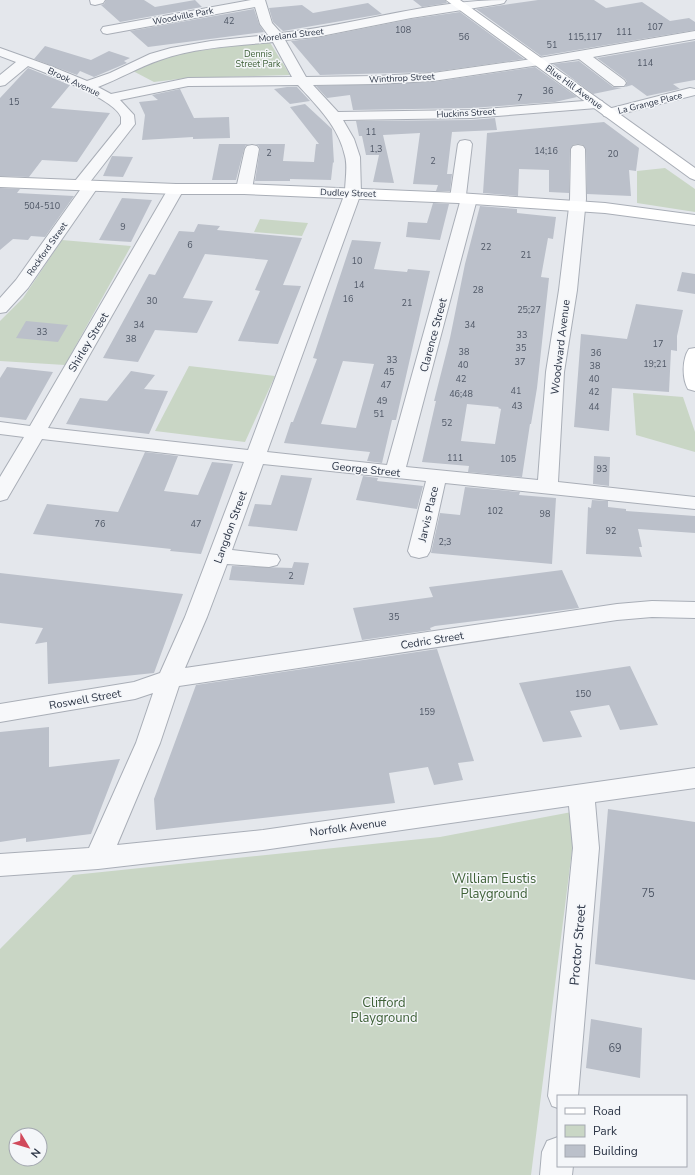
<svg xmlns="http://www.w3.org/2000/svg" width="695" height="1175" font-family="'Nunito Sans',sans-serif">
	<rect width="100%" height="100%" fill="#e4e7ec"/>
	<path fill="#c9d6c5" fill-rule="evenodd" d="M269,41l21,34 -103,3 -33,4 -21,-11 38,-15 12,-3z
		M665,168l30,21v23l-58,-9v-32z
		M260,219l48,4 -6,13 -48,-4z
		M62,240l69,6 -66,119 -65,-4v-40l23,-23z
		M189,366l86,10 -30,66 -90,-11z
		M633,393l50,4 12,35v20l-59,-17z
		M577,811l-46,364h-531v-226l73,-74 367,-38zM16,1135h24v24h-24z"/>
	<path fill="#bbc0ca" fill-rule="evenodd" d="M106,0h38l11,7 40,-7 7,7 -82,15 -19,-17 3,-1z
		M413,0h32l2,3 -25,4z
		M538,0h56l12,8 36,-6 28,19 19,-3 6,4v8l-154,26 -65,-47z
		M368,3l14,11 -99,17 -10,-9 -4,-14 33,-3 11,8z
		M254,9l5,15 5,8 -116,15 -18,-16z
		M460,12l64,47 -91,13 -113,3 -29,-34 25,-3 95,-19z
		M695,41v39l-22,4 7,5 -33,7 -15,-11 -7,2 2,-5 -2,-3 -28,-21z
		M45,46l46,14 18,-9 21,7 -6,3 3,2 -33,14 -14,-6 -3,4 -43,-16z
		M579,61l34,26 9,1 -29,6 -40,-30z
		M535,67l42,30 -22,5 -84,6 -118,2 -3,-15 -23,3 -11,-12 117,-4z
		M28,68l42,17 -19,23 59,5 -33,49 -35,-2 -13,17 -29,-1v-78z
		M287,87h10l13,14 -20,3 -16,-15z
		M180,89l14,29 35,-1 1,21 -37,1v-2l-51,3 3,-25 -6,-13 19,-2 -6,-5z
		M305,104l27,25 2,34 -1,-1 -2,18 -41,-1v2h-35l5,-32 -2,-4 -4,-1h31l-2,17 31,1 2,-18h3l-29,-37z
		M495,118l2,12 -45,2 -5,42h5l-2,17h-14l2,-6 -25,-1 7,-51 -37,2 11,48 -21,-1 6,-27h-13l-4,-19h-3l-3,-15 115,-1z
		M604,122l35,26 -3,23 -7,-1 2,26 -44,-2 -1,-45 -3,-4 -5,-1 -5,1 -3,4 -1,44 -20,-1v-22l-30,-1 -1,27 -35,-3 4,-60z
		M219,144h31l-4,1 -2,4 -8,31h-24z
		M112,156l21,1 -10,20 -20,-1z
		M0,188l20,1 -3,4 57,3 -29,41 -14,-1 -3,4 -15,-1 -13,11z
		M122,198l30,2 -21,42 -32,-2z
		M433,203l16,1 -9,36 -34,-3 2,-15 19,1z
		M480,206l37,3v4l39,4 -3,22 -5,-1 -7,39 8,1 -12,110 -6,36h-1l-8,53 -54,-5 1,-6 -47,-4 14,-61h-2l16,-63 15,-74zM467,404l32,3 -1,1 3,1 -6,35 -34,-3z
		M198,224l22,2 -3,4 85,8 -19,47 18,1 -23,58 -40,-3 22,-50 -5,-1 13,-30 -63,-6 -22,44 30,3 -16,32 -42,-3 -17,32 -35,-4 46,-84 6,1 24,-44 15,1z
		M352,240l29,2 -7,27 33,3 1,-3 22,2 -34,149h-4l-10,43 -15,-2 3,-9 -86,-9 7,-21h2l24,-63 -4,-1zM343,361l31,3 -18,64 -35,-4z
		M682,272l13,2v20l-18,-3z
		M636,304l47,6 -6,26v15l-6,-1 -2,42 -57,-4 -3,43 -35,-4 7,-93 46,5z
		M26,321l42,4 -10,17 -42,-4z
		M7,367l46,5 -27,48 -26,-3v-39z
		M131,371l24,4 -11,14 24,2 -19,43 -83,-10 14,-26 27,3z
		M145,452l33,4 -14,35 34,4 14,-33 21,2 -32,90 -31,-3 1,-2 -138,-15 14,-30 71,8z
		M594,456l16,1 -1,29 -16,-2z
		M281,475l31,3 -15,53 -49,-5 7,-22 16,1z
		M363,476l15,2 -1,3 46,5 -6,23 -61,-9z
		M465,487l55,5 -1,3 37,3 -4,66 -121,-11 9,-40 20,2z
		M592,500l16,1v6l18,2v2l69,5v17l-57,-4 4,18h-3l3,10 -56,-3 2,-47 3,1z
		M294,562l15,1 -5,22 -75,-5 3,-14 60,2z
		M562,570l17,38 -144,18 -5,2 1,2 -69,10 -9,-32 80,-11 -4,-10z
		M0,573l183,21 -29,79 -106,11 -1,-42 -12,2 8,-16 -43,-5z
		M437,649l37,112 -16,2 5,17 -29,5 -6,-18 -39,6 6,30 -239,27 -2,-31 42,-114z
		M630,666l28,59 -38,5 -11,-25 -39,6 12,26 -39,5 -24,-59z
		M49,727v40l71,-8 -29,75 -65,8v-4l-26,4v-110z
		M608,809l87,13v158l-100,-16z
		M591,1019l51,9 -2,50 -54,-10z"/>
	<g fill="none" stroke-linecap="round" stroke-linejoin="round">
		<g stroke="#a9aeb7" stroke-width="2">
			<path id="minor" d="M90,0h15l-2,3 -8,2 -4,-1z
				M251,0h14l7,23 9,10c75,-8 149,-33 225,-33l-2,3 -4,1 -89,14 -95,19 -31,3 21,37 69,-1 58,-3 106,-15 156,-27v8l-102,18 31,23 2,3 -2,3h-10l-35,-27 -146,22 -58,3 -62,1 25,27 133,-2 126,-10 5,1 2,3 -2,3 -5,1 -126,10 -128,2 11,19 6,18 1,36 -94,259 120,13 73,-263 -7,-1 -3,-3 8,-54 2,-3 5,-1 5,1 2,3 -6,51 8,1 3,3 -71,268 132,13 8,-108 13,-82 11,-91 1,-50 2,-3 5,-1 5,1 2,3 1,50 -9,91 -13,82 -6,110 137,15v12l-250,-26 -15,68 -3,5 -8,2 -8,-2 -3,-5 18,-70 -163,-17 -31,86 45,5 3,5 -3,5 -8,2 -42,-3 -20,53 -22,51 432,-64 35,-3 43,1v16l-43,-1 -35,3 -438,66 -19,57 -43,102 146,-15 432,-62v20l-100,14 4,46 -21,248h-20v12l-6,-2 -4,-10 25,-248 -4,-42 -306,44 -165,19 -98,7v-22l89,-6 47,-105 17,-50 -18,6 -135,23v-18l134,-22 26,-9 25,-56 59,-155 -202,-23 -35,60 -7,2v-24l24,-40 -24,-3v-12l30,4 138,-237 3,-3 5,-2 5,2 3,3 -136,239 200,22 97,-257c0,-12 3,-26 0,-37 -6,-29 -28,-50 -47,-71l-110,1 -68,14 14,15 1,9 -45,58 5,2 3,3 -70,101 -22,24 -6,1v-15l16,-18 64,-90 -6,-1 -3,-3 50,-62c0,-2 0,-6 0,-7 -6,-18 -75,-44 -93,-51l-23,19 -5,1v-11l16,-13 -16,-6v-8l53,19 34,14 23,-8 40,-19 21,-6 40,-7 57,-6 -8,-11 -5,-17 -148,27 -4,-1 -2,-3 2,-3zM273,42l19,35 -104,1 -77,16 -13,-7c21,-8 41,-20 62,-27 36,-13 76,-14 113,-18z
				M690,88l5,1v6l-86,22 -5,-1 -2,-3 2,-3z
				M252,145l5,1 2,3 -7,40 -3,3 -5,2 -5,-2 -3,-3 9,-40 2,-3z
				M558,1137v29h15l-1,9h-32l2,-23 5,-11z"/>
		</g>
		<g stroke="#a9aeb7" stroke-width="2">
			<path id="secondary" d="M446,0h14l235,168v12l-5,-2z
				M0,177l176,7h68l214,9 147,10 90,12v10l-90,-12 -147,-10 -214,-9h-68l-176,-7z
				M695,348v43l-7,-2c-6,-10 -6,-30 1,-40z"/>
		</g>
		<use href="#minor" fill="#f7f8fa" fill-rule="evenodd"/>
		<use href="#secondary" fill="#fff" fill-rule="evenodd"/>
	</g>
	<g text-anchor="middle" stroke-width="3" stroke-linejoin="round" paint-order="stroke">
		<g font-size="9" fill="#2b3445" stroke="#f4f6f9">
			<text transform="translate(183 16) rotate(-11)" y="3">Woodville Park</text>
			<text transform="translate(291 35) rotate(-7)" y="3">Moreland Street</text>
			<text transform="translate(402 78) rotate(-3)" y="3">Winthrop Street</text>
			<text transform="translate(74 82) rotate(25)" y="3">Brook Avenue</text>
			<text transform="translate(574 87) rotate(36)" y="3">Blue Hill Avenue</text>
			<text transform="translate(650 103) rotate(-14)" y="3">La Grange Place</text>
			<text transform="translate(466 113) rotate(-3)" y="3">Huckins Street</text>
			<text transform="translate(348 193) rotate(2)" y="3">Dudley Street</text>
			<text transform="translate(47 249) rotate(-55)" y="3">Rockford Street</text>
		</g>
		<g font-size="9" fill="#4f5766">
			<text x="229" y="24">42</text>
			<text x="655" y="30">107</text>
			<text x="403" y="33">108</text>
			<text x="624" y="35">111</text>
			<text x="464" y="40">56</text>
			<text x="585" y="40">115,117</text>
			<text x="552" y="48">51</text>
			<text x="645" y="66">114</text>
			<text x="548" y="94">36</text>
			<text x="520" y="101">7</text>
			<text x="14" y="105">15</text>
			<text x="371" y="135">11</text>
			<text x="376" y="152">1,3</text>
			<text x="546" y="154">14;16</text>
			<text x="269" y="156">2</text>
			<text x="613" y="157">20</text>
			<text x="433" y="164">2</text>
			<text x="42" y="209">504-510</text>
			<text x="123" y="230">9</text>
			<text x="190" y="248">6</text>
			<text x="486" y="250">22</text>
			<text x="526" y="258">21</text>
			<text x="357" y="264">10</text>
			<text x="359" y="288">14</text>
			<text x="478" y="293">28</text>
			<text x="348" y="302">16</text>
			<text x="152" y="304">30</text>
			<text x="407" y="306">21</text>
			<text x="529" y="313">25;27</text>
			<text x="139" y="328">34</text>
			<text x="470" y="328">34</text>
			<text x="42" y="335">33</text>
			<text x="522" y="338">33</text>
			<text x="131" y="342">38</text>
			<text x="658" y="347">17</text>
			<text x="521" y="351">35</text>
			<text x="464" y="355">38</text>
			<text x="596" y="356">36</text>
			<text x="392" y="363">33</text>
			<text x="520" y="365">37</text>
			<text x="655" y="367">19;21</text>
			<text x="463" y="368">40</text>
			<text x="595" y="369">38</text>
			<text x="389" y="375">45</text>
			<text x="461" y="382">42</text>
			<text x="594" y="382">40</text>
			<text x="386" y="388">47</text>
			<text x="516" y="394">41</text>
			<text x="594" y="395">42</text>
			<text x="461" y="397">46;48</text>
			<text x="382" y="404">49</text>
			<text x="517" y="409">43</text>
			<text x="594" y="410">44</text>
			<text x="379" y="417">51</text>
			<text x="447" y="426">52</text>
			<text x="455" y="461">111</text>
			<text x="508" y="462">105</text>
			<text x="602" y="472">93</text>
			<text x="495" y="514">102</text>
			<text x="545" y="517">98</text>
			<text x="100" y="527">76</text>
			<text x="196" y="527">47</text>
			<text x="611" y="534">92</text>
			<text x="445" y="545">2;3</text>
			<text x="291" y="579">2</text>
			<text x="394" y="620">35</text>
			<text x="583" y="697">150</text>
			<text x="427" y="715">159</text>
		</g>
		<g font-size="9" fill="#3f6138" stroke="#f4f6f9">
			<text x="258" y="57">Dennis<tspan x="258" dy="10">Street Park</tspan></text>
		</g>
		<g font-size="11" fill="#2b3445" stroke="#f4f6f9">
			<text transform="translate(433 335) rotate(-75)" y="4">Clarence Street</text>
			<text transform="translate(88 342) rotate(-59)" y="4">Shirley Street</text>
			<text transform="translate(560 347) rotate(-83)" y="4">Woodward Avenue</text>
			<text transform="translate(366 469) rotate(6)" y="4">George Street</text>
			<text transform="translate(428 514) rotate(-77)" y="4">Jarvis Place</text>
			<text transform="translate(230 527) rotate(-70)" y="4">Langdon Street</text>
			<text transform="translate(432 640) rotate(-9)" y="4">Cedric Street</text>
			<text transform="translate(85 699) rotate(-10)" y="4">Roswell Street</text>
			<text transform="translate(348 827) rotate(-8)" y="4">Norfolk Avenue</text>
		</g>
		<g font-size="11" fill="#4f5766">
			<text x="648" y="897">75</text>
			<text x="615" y="1052">69</text>
		</g>
		<g font-size="13" fill="#3f6138" stroke="#f4f6f9">
			<text x="494" y="883">William Eustis<tspan x="494" dy="15">Playground</tspan></text>
			<text x="384" y="1007">Clifford<tspan x="384" dy="15">Playground</tspan></text>
		</g>
		<g font-size="13" fill="#2b3445" stroke="#f4f6f9">
			<text transform="translate(577 945) rotate(-85)" y="5">Proctor Street</text>
		</g>
	</g>
	<rect x="557" y="1095" width="130" height="72" fill="#f4f6f9" stroke="#a4a8b1"/>
	<rect x="565" y="1108" width="20" height="6" fill="#ffffff" stroke="#a4a8b1"/>
	<text x="593" y="1115" font-size="12" fill="#2b3445">Road</text>
	<rect x="565" y="1125" width="20" height="12" fill="#c9d6c5" stroke="#a4a8b1"/>
	<text x="593" y="1135" font-size="12" fill="#2b3445">Park</text>
	<rect x="565" y="1145" width="20" height="12" fill="#bbc0ca" stroke="#a4a8b1"/>
	<text x="593" y="1155" font-size="12" fill="#2b3445">Building</text>
	<g transform="translate(28 1147) rotate(128)"><circle r="19" fill="#f4f6f9" stroke="#a4a8b1"/>
	<path d="M0-3L7 15L0 10L-7 15Z" fill="#d1495b"/>
	<text y="-6" font-size="11" font-weight="bold" text-anchor="middle" fill="#2b3445">N</text>
	</g>
</svg>
